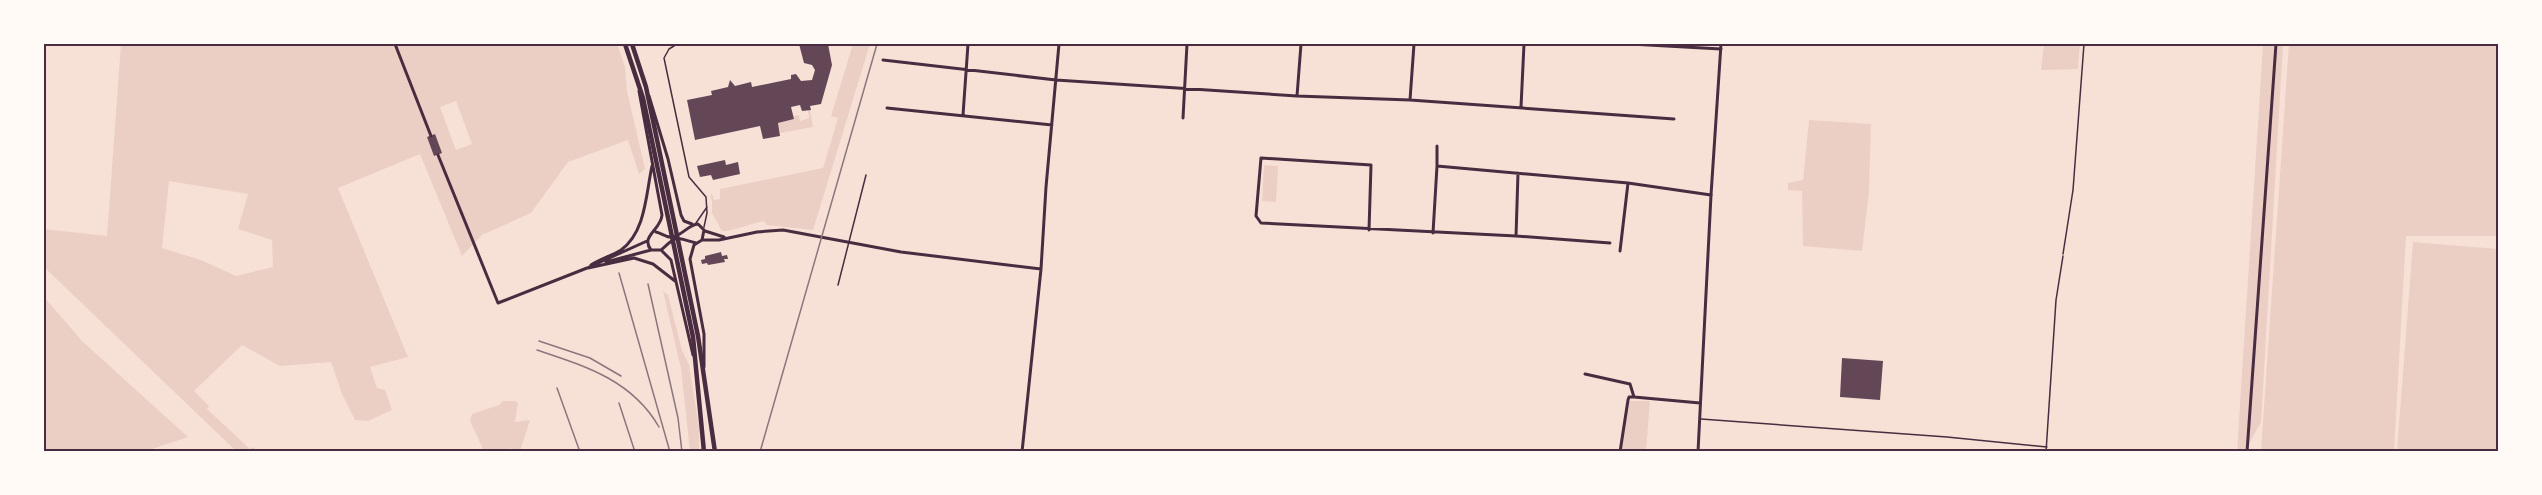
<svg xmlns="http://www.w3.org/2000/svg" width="2542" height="495" font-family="Arial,sans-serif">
	<rect width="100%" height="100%" fill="#f7e1d7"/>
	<path fill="#ebcfc5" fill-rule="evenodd" d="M121,44h496l8,23 2,24 18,78 -6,5 -11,-34 -60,22 -37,51 -49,22 -20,21 -42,-102 -82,34 70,169 -38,10 7,21 8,2 7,20 -24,11 -13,-1 -13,-26 -11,-32 -51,4 -38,-21 -48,46 15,15 -2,3 43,40 3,-2 4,4h-21l-192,-184v-38l63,7zM456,101l16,43 -16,6 -16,-43zM169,181l79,13 -10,35 34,11 1,27 -37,9 -35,-16 -39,-12z
		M853,44h17l-57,186 -46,-5 -3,-4c-11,2 -34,11 -42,10l-10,-18v-12l-2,-6 2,-1 2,6 6,-1v-10l103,-21 15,-50 -7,-2z
		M2044,44h36l-2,25 -37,1z
		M2263,44h20l-22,378 -16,29 -8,1z
		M2289,44h209v192h-92l-12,215h-133z
		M808,110h2l3,17 -33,6 -2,-10 16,-4 -1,-3 6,-1 1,6 9,-3z
		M1809,120l62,4 -2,67 -7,60 -59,-5 -1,-55 -14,-1v-7l15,-3z
		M1264,165l14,1 -2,36 -14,-1z
		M2413,242l85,7v202h-101z
		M663,291l5,4 14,55 7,15 10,62v24h-9l-9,-82z
		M44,297l38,44 106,96 -42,14h-102z
		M503,401h12l3,2 -3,19 15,-2 -10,31h-8l-1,-3 -6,3h-21l-14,-30 2,-7 27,-9z
		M1627,401h23l-4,50 -26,1z"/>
	<path fill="#644757" d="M799,44h29l4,21 -11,39 -11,2 1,4 -9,1 -2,-6 -9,2 3,12 -16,4 2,13 -17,3 -3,-13 -65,14 -8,-40 25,-5 -1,-4 17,-4 2,-7 5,6 16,-4 1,5 39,-8v-4l5,-1 5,7 11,-1 3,-10 -3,-5 -8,-2z
		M435,134l7,19 -8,3 -7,-19z
		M725,160l1,5 12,-3 2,12 -27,6 -2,-5 -11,2 -3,-11z
		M721,252l1,4 5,-1 1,4h-4l1,3 -17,3 -1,-2 -5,1 -1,-4 4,-1v-3z
		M1842,358l41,3 -3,39 -40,-3z"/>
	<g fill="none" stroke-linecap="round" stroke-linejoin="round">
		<path stroke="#4a2c40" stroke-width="1.5" d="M2063,254l10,-64 11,-146"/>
		<path stroke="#4a2c40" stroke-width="1.5" d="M677,44l-8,5 -5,9 25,119 17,20 1,16 -3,14
			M696,223l11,-16
			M838,285l28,-110
			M1701,419l246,18 100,10
			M2046,452l10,-152 7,-44"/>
		<path stroke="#4a2c40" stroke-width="3" d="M395,44l36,92
			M1630,44l91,5
			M883,60l173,20 241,16 113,4 264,19
			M639,91l23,124c-1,15 -22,21 -11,35h10l10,10 22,95
			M649,96l19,63 13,56 3,6 8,3
			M1297,96l4,-52
			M1410,100l4,-56
			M1521,107l3,-63
			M887,108l165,17
			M963,115l5,-71
			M1183,118l4,-74
			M438,155l60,148 89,-35 60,-27
			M1437,166v-20
			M1518,173l-2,63 94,7
			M1369,230l2,-65 -110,-7 -5,58 5,7 255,13
			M705,231l19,6
			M656,232c5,1 10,5 14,5 12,0 17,-12 28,-13l6,6 -2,10
			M1433,233l4,-67 191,17 83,12
			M661,250c17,-15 12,-13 35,-7
			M1620,251l8,-68
			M606,262l45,-12
			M591,265c9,-6 20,-9 30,-15 25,-18 25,-57 31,-84
			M588,268l46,-10 19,6 22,17
			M704,367v-33l-14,-75 4,-14 8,-5h17l38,-8 26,-2 118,22 140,17
			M1585,374l45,10 4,13 66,6
			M1022,452l19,-183 5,-82 13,-143
			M1620,452l8,-52 1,-3h5
			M2247,452l29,-408"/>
		<path stroke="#4a2c40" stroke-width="3" d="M1698,452l13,-257 10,-151"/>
		<path stroke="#4a2c40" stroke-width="4.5" d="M625,44l18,54 50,239 11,115
			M632,44l14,43 52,249 17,116"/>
		<path stroke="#8f747c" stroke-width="1.5" d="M619,273l51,179
			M648,284l30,134 4,34
			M539,341l51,17 31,18
			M537,350c48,16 95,30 122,77
			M557,388l23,64
			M619,403l16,49
			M760,452l117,-408"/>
	</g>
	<rect width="2542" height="495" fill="none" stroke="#fffaf5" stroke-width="90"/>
	<rect x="45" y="45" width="2452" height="405" fill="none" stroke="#4a2c40" stroke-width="2"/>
</svg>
